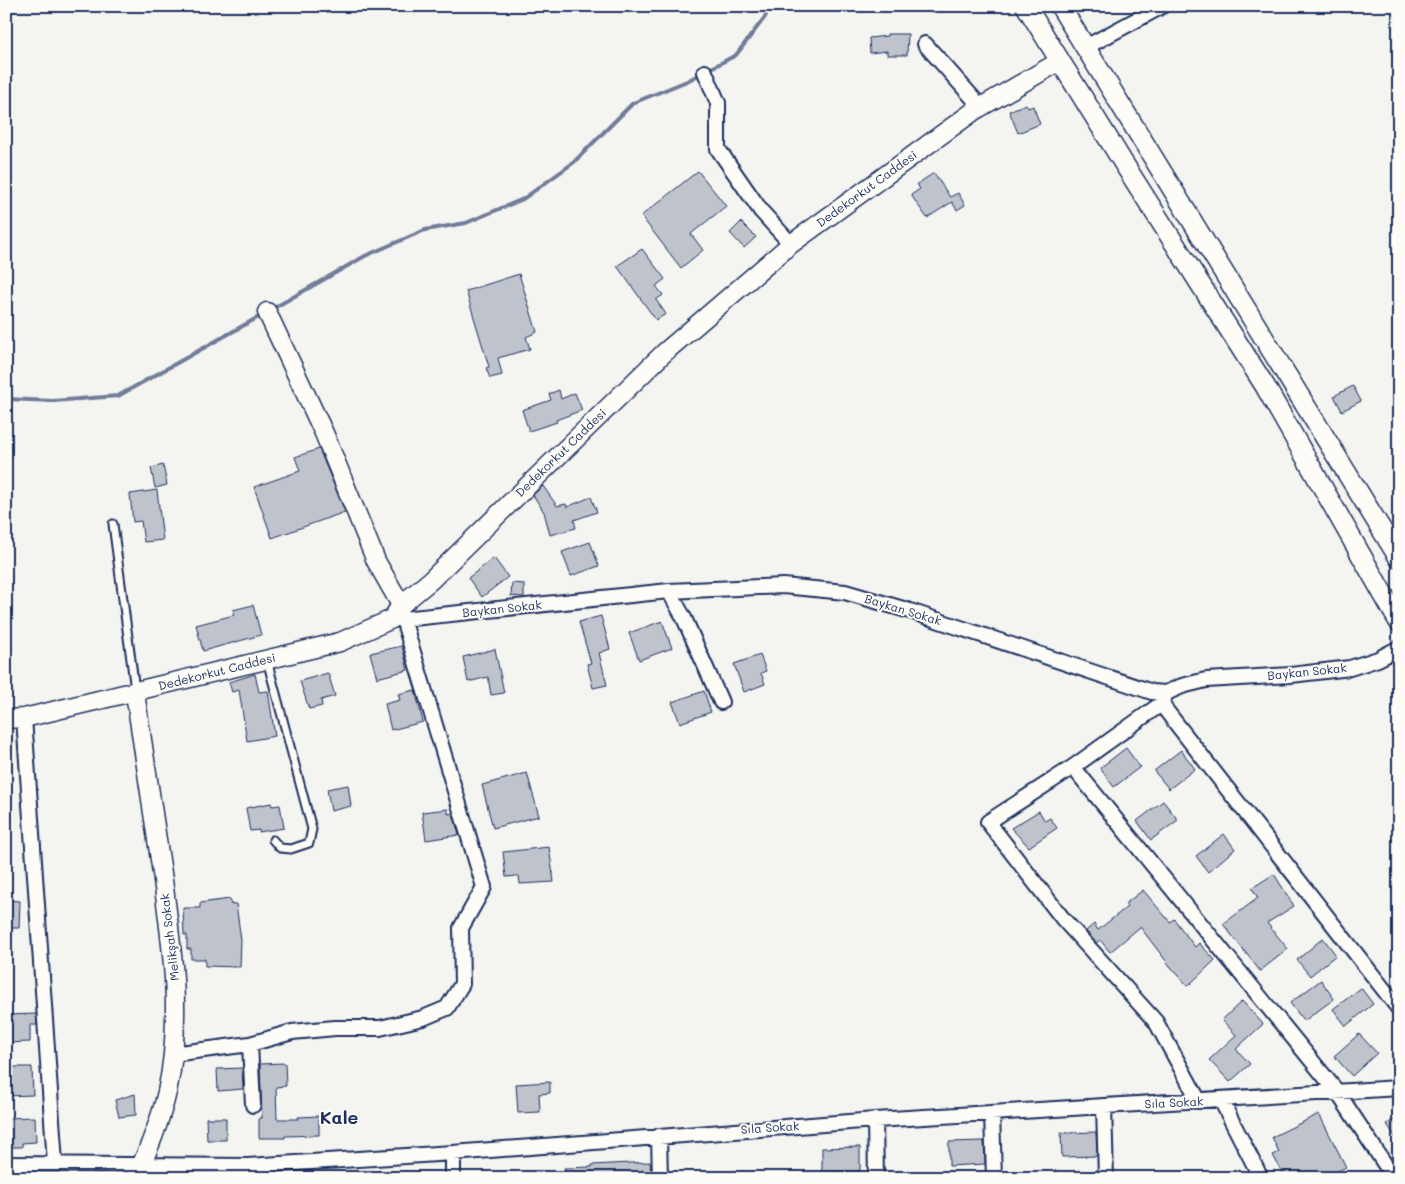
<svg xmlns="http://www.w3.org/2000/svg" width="1405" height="1184" font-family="Mali,sans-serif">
	<rect width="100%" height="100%" fill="#f4f4f1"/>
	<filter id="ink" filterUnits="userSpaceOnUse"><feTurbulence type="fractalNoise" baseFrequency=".02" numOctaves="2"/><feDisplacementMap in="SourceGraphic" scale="10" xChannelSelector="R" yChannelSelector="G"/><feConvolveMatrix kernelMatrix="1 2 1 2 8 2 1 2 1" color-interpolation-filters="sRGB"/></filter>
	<g filter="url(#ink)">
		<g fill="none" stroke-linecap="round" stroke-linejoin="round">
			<path stroke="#717c98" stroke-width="4" d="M272,309l93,-53 60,-26 41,-7 57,-24 50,-36 60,-60 54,-22 49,-26 29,-38 4,-11
				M6,399l47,2 65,-5 146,-82"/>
		</g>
		<path fill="#bfc3cc" stroke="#1b2f5e" d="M887,34h21l-1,21h-20v-4l-17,2 -1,-15 18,-2z
			M1026,104l2,4 5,-2 7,18 -22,9 -9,-22z
			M698,171l28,35 -35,28 12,16 -22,18 -40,-52z
			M934,173l16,24 8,-4 7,12 -8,5 -5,-8 -25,16 -16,-23 9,-6 -3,-5z
			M741,222l15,15 -12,11 -14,-15z
			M642,249l23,30 -9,7 7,9 -7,5 10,14 -10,6 -39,-54z
			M519,274l18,58 -11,5 4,12 -32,9 4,17 -12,3 -4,-10 3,-1 -23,-76z
			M1353,386l8,15 -19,10 -8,-15z
			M559,390l2,9 14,-6 7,17 -26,10 1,2 -28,9 -7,-21 29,-10 -2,-6z
			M319,449l26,63 -73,26 -18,-51 46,-16 -5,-14z
			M163,465l4,20 -12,3 -4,-20z
			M543,486l14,20 9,-2 1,3 24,-10 6,15 -23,8 2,8 -26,7 -6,-23 -11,-17z
			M157,490l6,50 -19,2 -3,-21 -8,1 -3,-28z
			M590,542l9,24 -28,10 -9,-24z
			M494,558l14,19 -26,20 -14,-19z
			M512,583l12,1v13l-13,-1z
			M253,605l8,30 -58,16 -7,-26 38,-10 -1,-5z
			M601,616l9,33 -11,4 8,32 -14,3 -6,-24 4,-1 -12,-41z
			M662,621l10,27 -33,12 -10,-27z
			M402,646l6,24 -31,8 -7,-25z
			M495,649l9,44 -13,2 -3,-18 -20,5 -5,-25z
			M760,655l6,16 -5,2 4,11 -21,8 -10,-28z
			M328,673l7,23 -14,4 1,6 -13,3 -9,-28z
			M255,674l4,18 9,-1 7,45 -28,5 -8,-51 -7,2 -3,-10z
			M415,690l8,32 -32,8 -6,-26 15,-4 -2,-6z
			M704,691l7,21 -31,11 -8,-21z
			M1126,748l14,19 -26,20 -14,-19z
			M1181,750l14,19 -26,20 -15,-18z
			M527,773l12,43 -46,12 -11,-43z
			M348,785l3,21 -20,5 -4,-22z
			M1163,801l15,19 -27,20 -14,-19z
			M271,803l1,3 8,-1 4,23 -25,4v-2l-9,1 -4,-23z
			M448,809v5l5,-1 6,22 -33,5 -4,-28z
			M1039,811l6,10 5,-3 7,10 -28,19 -18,-19z
			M1224,834l11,15 -27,23 -12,-16z
			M549,847l5,35 -34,2 -1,-8 -13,1 -3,-25z
			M1274,874l20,32 -27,17 21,26 -28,22 -37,-47 35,-26 -6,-10z
			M1143,890l27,32 4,-3 21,28 4,-4 16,17 -27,26 -18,-20 -30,-39 -30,25 -10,-12 -4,3 -10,-12 8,-7 4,6 29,-23 -2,-3z
			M230,899l1,6 5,-1 5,36 -1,27 -35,-1v-7h-14v-10h-4v-14h-3l-1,-27h17v-5z
			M6,900l14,1 -1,27h-13z
			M1323,938l13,17 -26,21 -13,-16z
			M1321,980l13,19 -30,22 -14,-18z
			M1361,988l12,16 -27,22 -13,-17z
			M1242,1001l21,23 -27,25 14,15 -20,18 -21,-22 27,-25 -14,-15z
			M36,1014l1,11h-7v17l-24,1v-28z
			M1359,1034l18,19 -25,23 -18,-20z
			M285,1063l1,23 -10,1 1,32h22l-1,-2 21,-1v19l-34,1v2h-26v-20h3l-2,-54z
			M6,1067h26l1,28 -27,1z
			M242,1068l1,21 -25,2 -1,-22z
			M550,1082v11l-11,1 1,18 -22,1 -2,-29z
			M135,1094l1,21 -17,2 -4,-17z
			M1319,1114l27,53 -22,11h-39l-12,-23 6,-3 -7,-15z
			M1399,1116v27l-12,-19z
			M35,1117l1,25 -14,1v4h-16v-29z
			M206,1118h20v22h-19z
			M1096,1132l1,24 -35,1 -1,-24z
			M984,1141l1,23 -36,2v-24z
			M860,1147v24l-38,1v-24z
			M650,1162l1,16h-86l-1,-10 28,-1v-2z"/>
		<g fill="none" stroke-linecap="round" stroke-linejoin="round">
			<g stroke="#1b2f5e" stroke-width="11">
				<path id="service" d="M113,524l22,166
					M267,660l45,169 -3,14 -18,6 -11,-1 -7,-8"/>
			</g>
			<g stroke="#1b2f5e" stroke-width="18">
				<path id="minor" d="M925,44l56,63
					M1086,47l76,-41
					M705,72l13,31v46l43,62 30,33
					M669,591l15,27 37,84
					M392,619h11l266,-28 114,-5 62,6 65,19 242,81 14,1 16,-7 24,-6 85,-5 59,-7 28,-9 21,-11
					M1165,696l-4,8 238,305
					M1161,704l-88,63 265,326 56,85
					M24,718l31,445
					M1073,767l-85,55 75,97 93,103 43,79
					M250,1044l3,61
					M172,1054l78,-10 42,-12 43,-4h45l43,-10 24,-10 15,-24 -1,-56 23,-41 -81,-268
					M1221,1100l40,78
					M1104,1106l2,72
					M992,1113l2,65
					M875,1120l1,58
					M659,1136l1,42
					M453,1153v25
					M6,1164l242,2 205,-13 422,-33 524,-32"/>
			</g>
			<g stroke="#1b2f5e" stroke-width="21">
				<path id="tertiary" d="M267,312l57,121 52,128 25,44
					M135,693c9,60 18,120 27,180 10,73 21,147 5,219 -7,30 -19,58 -31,86
					M6,719l18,-1 316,-76 52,-23 9,-14 30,-25 234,-228 126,-108 183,-133 86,-50"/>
			</g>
			<g stroke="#1b2f5e" stroke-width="22">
				<path id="secondary" d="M1026,6l98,158 141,222 134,236
					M1060,6l339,552"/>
			</g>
			<use href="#service" stroke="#fdfcf7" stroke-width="7"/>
			<use href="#minor" stroke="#fdfcf7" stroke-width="14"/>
			<use href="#tertiary" stroke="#fdfcf7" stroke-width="18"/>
			<use href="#secondary" stroke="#fdfcf7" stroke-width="19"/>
		</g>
	</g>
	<g text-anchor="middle" stroke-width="4" stroke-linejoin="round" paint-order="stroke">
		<g font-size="12" fill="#1b2f5e" stroke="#fdfcf7">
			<text transform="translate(867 189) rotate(-36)" y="4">Dedekorkut Caddesi</text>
			<text transform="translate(561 453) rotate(-44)" y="4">Dedekorkut Caddesi</text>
			<text transform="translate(502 609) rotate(-6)" y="4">Baykan Sokak</text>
			<text transform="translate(903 610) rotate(17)" y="4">Baykan Sokak</text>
			<text transform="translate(217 672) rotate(-14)" y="4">Dedekorkut Caddesi</text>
			<text transform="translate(1307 672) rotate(-6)" y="4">Baykan Sokak</text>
			<text transform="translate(170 937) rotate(-97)" y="4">Melikşah Sokak</text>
			<text transform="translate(1174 1103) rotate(-3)" y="4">Sıla Sokak</text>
			<text transform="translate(770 1128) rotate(-4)" y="4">Sıla Sokak</text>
		</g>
		<g font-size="18" font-weight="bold" fill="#1b2f5e" stroke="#fdfcf7">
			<text x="339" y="1124">Kale</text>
		</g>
	</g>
	<rect width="1405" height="1184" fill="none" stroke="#fdfcf7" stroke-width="25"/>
	<rect x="12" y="12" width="1380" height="1159" fill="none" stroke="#1b2f5e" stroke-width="2" filter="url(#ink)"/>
</svg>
